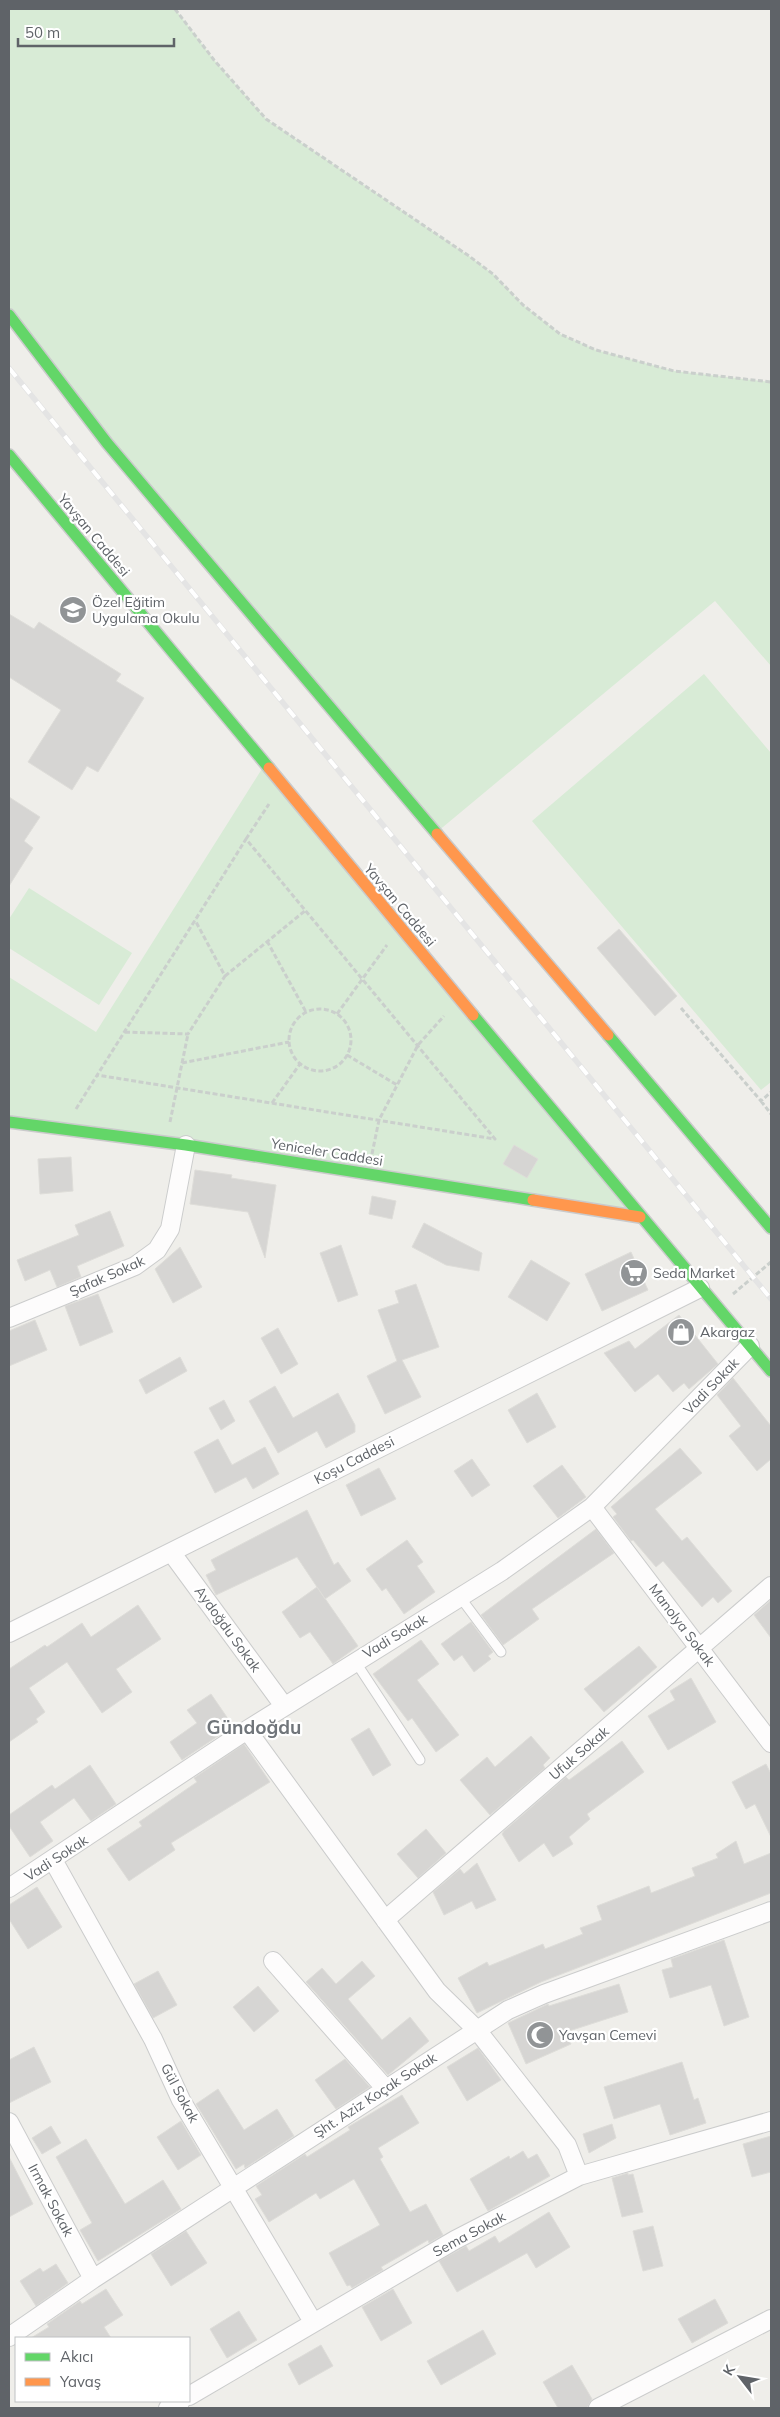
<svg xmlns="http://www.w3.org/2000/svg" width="780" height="2417" font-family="Mulish,sans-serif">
	<rect width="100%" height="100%" fill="#efeeea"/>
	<path fill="#d8ebd6" d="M9,9h166l39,51 52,59 203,137 24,18 30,31 37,29 36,16 78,21 97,11v284l-56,-65 -278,231 -428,-517z
		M704,674l67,79v329l-10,8 -229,-269z
		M265,764l375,453 -631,-95v-145l87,55z
		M29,888l103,65 -33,52 -90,-57v-29z"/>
	<path fill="#d6d5d3" stroke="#deddd9" d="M9,614l25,15 5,-7 82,52 -5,7 28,17 -46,74 -11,-6 -15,24 -44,-28 33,-52 -52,-33z
		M9,797l31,20 -16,24 9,7 -24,38z
		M619,929l58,67 -22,20 -58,-68z
		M514,1145l24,14 -11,19 -24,-14z
		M71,1157l2,34 -33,3 -2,-35z
		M195,1170l37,5 -1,3 45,7 -11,73 -17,-46 -58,-8z
		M372,1196l24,5 -4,18 -23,-5z
		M110,1211l14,35 -47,20 4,11 -24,10 -7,-17 -25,11 -8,-21 62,-25 -4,-10z
		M424,1223l58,30 -3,18 -33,-6 -34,-18z
		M341,1245l17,50 -20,7 -18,-49z
		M180,1247l22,40 -29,16 -18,-34z
		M631,1252l17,38 -46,21 -17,-37z
		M531,1260l39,23 -23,38 -39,-24z
		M416,1284l23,63 -37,13 19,37 -36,17 -18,-38 30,-15 -19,-51 21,-7 -4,-12z
		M98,1294l15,38 -33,14 -15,-40z
		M679,1315l39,49 -29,25 -5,-6 -11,9 -15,-18 -23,18 -31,-39 25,-12 6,8z
		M35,1320l12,30 -38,16v-35z
		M278,1328l20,36 -17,10 -20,-36z
		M180,1357l7,14 -41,23 -7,-14z
		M733,1378l38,48v33l-14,12 -28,-35 12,-10 -24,-31z
		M275,1386l18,32 45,-25 17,32v7l-29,16 -9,-17 -39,22 -29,-52z
		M537,1393l19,34 -29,16 -19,-33z
		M224,1400l11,21 -14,9 -12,-22z
		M218,1439l14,26 33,-18 14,27 -26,15 -7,-12 -31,16 -21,-41z
		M680,1448l22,25 -47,36 27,32 5,-4 45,54 -14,12 -5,-6 -11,10 -39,-46 -7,6 -23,-27 -2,1 -18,-24 4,-3 -6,-7z
		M472,1459l18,26 -18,12 -18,-26z
		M562,1465l24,32 -28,21 -25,-32z
		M379,1468l17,31 -35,17 -15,-31z
		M307,1510l27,55 4,-3 13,19 -26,18 -28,-42 -81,38 -10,-20 10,-5 -5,-10z
		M596,1529l18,24 -82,56 7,10 -36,26 -22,-30z
		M407,1540l16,22 -6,4 18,26 -31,22 -18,-26 -4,3 -16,-22z
		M317,1587l41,59 -25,18 -23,-32 -10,6 -18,-26z
		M771,1600v38l-17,-23z
		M138,1605l23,34 -45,30 16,23 -30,21 -35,-51 -38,26 16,24 -9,7 2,3 -29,20v-73l36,-24 2,2 35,-24 9,14z
		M471,1622l22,30 -5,4 3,3 -17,13 -12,-17 -8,6 -13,-17z
		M421,1640l18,24 -22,16 42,55 -23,17 -24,-34 -4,3 -35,-47z
		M639,1646l18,21 -53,45 -20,-23z
		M691,1678l25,44 -48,28 -20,-34 27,-16 -5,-9z
		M211,1694l22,32 -51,34 -12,-18 27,-19 -10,-13z
		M369,1728l22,37 -18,11 -22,-37z
		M531,1736l19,22 -7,7 2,3 -55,47 -30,-35 27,-23 8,10z
		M622,1741l22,31 -57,42 3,5 -21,18 4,7 -20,13 -9,-14 -25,19 -17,-28 2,-3 62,-54 3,3z
		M244,1744l26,38 -99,61 4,7 -46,31 -22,-32 35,-23 -3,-4 58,-40 -3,-4z
		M766,1764l5,10v63l-16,-33 -9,5 -14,-27z
		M90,1765l26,39 -25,17 -17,-23 -34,24 13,19 -23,16 -21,-31v-11l43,-30 3,4z
		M426,1829l20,24 -28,25 -21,-24z
		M736,1841l8,23 27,-11v40l-230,89 -64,31 -19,-35 29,-16 2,4 54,-22 2,5 38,-15 -3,-6 22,-8 -5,-14 52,-20 2,7 44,-17 -3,-8 26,-10 -2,-4z
		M477,1863l19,37 -20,9 -4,-8 -28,14 -11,-23 27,-23 4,5z
		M37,1887l25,40 -34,22 -19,-30v-14z
		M724,1940l25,77 -25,9 -13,-41 -41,13 -8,-28 11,-3 -2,-8z
		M362,1961l13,15 -27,23 34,41 28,-23 19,24 -41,34 -82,-93 16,-14 14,16z
		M158,1971l19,34 -24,13 -19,-34z
		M619,1984l9,28 -62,20 5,12 -45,20 -18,-41 40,-19 1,2z
		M258,1986l21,25 -25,21 -21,-25z
		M34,2047l17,35 -42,21v-43z
		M478,2048l23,32 -34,21 -20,-34z
		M345,2059l25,28 -34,22 -21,-29z
		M682,2062l12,38 4,-2 8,25 -36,12 -10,-31 -46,15 -10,-32z
		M218,2089l26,41 33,-21 17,27 -49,32 -1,-4 -8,5 -40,-65z
		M402,2095l17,28 -41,25 5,9 -3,2 30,53 16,-8 17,31 -14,8 -1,-3 -47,27 2,3 -31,18 -2,-3 -3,1 -18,-33 51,-28 -26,-46 -34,20 -4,-6 -47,29 -14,-23 7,-4 -6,-9 49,-32 2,3 27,-17 16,-10 -2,-3z
		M181,2121l20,34 -23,15 -21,-33z
		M612,2124l4,14 -27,15 -6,-19z
		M51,2126l10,17 -19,11 -10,-16z
		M771,2136v36l-19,5 -9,-33z
		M86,2139l39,65 38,-24 18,29 -83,52 -18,-31 12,-7 -36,-66z
		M523,2151l5,8 9,-5 13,22 -62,35 -18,-32 39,-23 1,3z
		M9,2157l24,47 -24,13z
		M628,2173v2l5,-1 10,38 -21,5 -10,-39z
		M549,2212l21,35 -34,21 -9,-15 -70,39 -18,-31 27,-15 3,5 26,-15 4,7z
		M653,2226l10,40 -20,5 -10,-40z
		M186,2231l21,32 -36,23 -20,-32z
		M56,2264l12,19 -32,23 -16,-25 20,-13 3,4z
		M106,2289l17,26 -19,12 7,11h-80l18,-11 -2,-3 33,-23 2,3z
		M393,2289l19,34 -31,18 -19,-34z
		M715,2299l13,24 -36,20 -14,-24z
		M239,2311l18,29 -30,18 -17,-29z
		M483,2330l13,24 -55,31 -14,-24z
		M321,2345l12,21 -34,19 -11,-21z
		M572,2365l20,34 -5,9h-29l-15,-26z"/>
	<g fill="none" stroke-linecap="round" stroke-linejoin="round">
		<g stroke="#cbcccc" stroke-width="11">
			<path id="lane" d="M460,1597l41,55
				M355,1661l65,99"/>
		</g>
		<g stroke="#cbcccc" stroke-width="20">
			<path id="street" d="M9,1318l126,-52 22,-16 13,-21 16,-84
				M592,1507l179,236
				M171,1552l113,154
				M9,1633l691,-345
				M247,1730l190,261 40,39 90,115 12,31
				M53,1860l100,179 28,61 132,222
				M9,1888l238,-158 255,-159 90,-64 158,-161
				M385,1920l386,-334
				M273,1961l112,127
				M9,2122l84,157
				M9,2337l84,-58 415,-269 36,-16 227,-83
				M189,2396l266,-156 124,-64 192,-55
				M168,2408l13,-7
				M598,2408l173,-89"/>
		</g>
		<g stroke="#cacacb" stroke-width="14">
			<path id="fast" d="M9,315l98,128 330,391
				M9,455l260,313
				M473,1015l298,356
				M608,1035l163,193
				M9,1122l177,23 347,55"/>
		</g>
		<g stroke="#cacacb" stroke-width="14">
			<path id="slow" d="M269,768l204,247
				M437,834l171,201
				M533,1200l107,17"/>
		</g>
		<path stroke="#cacfcc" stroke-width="3" stroke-dasharray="5 2.5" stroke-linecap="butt" d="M175,9l39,51 52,59 203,137 24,18 30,31 37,29 36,16 78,21 97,11
			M246,839l23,-35
			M267,941l39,71
			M225,976l81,-66
			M681,1008l80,93 10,-9
			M289 1040a31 31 0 1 1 62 0a31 31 0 1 1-62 0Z
			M337,1014l50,-69
			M125,1032l63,2 37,-58 -30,-56
			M347,1055l50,30
			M182,1063l107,-21
			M761,1101l10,13
			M272,1103l28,-39
			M76,1109c56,-90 114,-180 170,-270l249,300 -398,-64
			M170,1122l18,-88
			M372,1154l7,-34 39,-75 26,-29
			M733,1294l38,-32"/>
		<use href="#lane" stroke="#fdfcfc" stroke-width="9"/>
		<use href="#street" stroke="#fdfcfc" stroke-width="18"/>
		<use href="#fast" stroke="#63d668" stroke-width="11"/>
		<use href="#slow" stroke="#ff974d" stroke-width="11"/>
		<g stroke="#e4e4e4" stroke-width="5.5">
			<path id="rail" d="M9,368l762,931"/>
		</g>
		<use href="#rail" stroke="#fff" stroke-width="4" stroke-dasharray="11" stroke-linecap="butt"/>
	</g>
	<defs>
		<g id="school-disc" transform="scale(1.4375)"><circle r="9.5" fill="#919496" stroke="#fff"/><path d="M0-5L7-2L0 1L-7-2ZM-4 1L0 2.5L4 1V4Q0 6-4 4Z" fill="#fff"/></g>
		<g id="supermarket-disc" transform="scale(1.4375)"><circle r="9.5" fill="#919496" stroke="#fff"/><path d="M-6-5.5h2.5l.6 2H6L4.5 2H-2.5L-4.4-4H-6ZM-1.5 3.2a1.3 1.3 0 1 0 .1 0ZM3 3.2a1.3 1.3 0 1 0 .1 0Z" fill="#fff"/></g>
		<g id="shop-disc" transform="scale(1.4375)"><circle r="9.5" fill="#919496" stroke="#fff"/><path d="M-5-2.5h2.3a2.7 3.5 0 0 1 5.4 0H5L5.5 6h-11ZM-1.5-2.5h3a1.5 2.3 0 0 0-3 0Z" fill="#fff"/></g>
		<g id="mosque-disc" transform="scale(1.4375)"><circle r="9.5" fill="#919496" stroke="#fff"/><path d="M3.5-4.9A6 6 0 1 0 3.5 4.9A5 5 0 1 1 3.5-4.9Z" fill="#fff"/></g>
	</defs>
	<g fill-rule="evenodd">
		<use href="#school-disc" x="73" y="610"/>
		<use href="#supermarket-disc" x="634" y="1273"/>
		<use href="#shop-disc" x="681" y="1332"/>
		<use href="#mosque-disc" x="540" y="2035"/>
	</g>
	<g text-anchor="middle" stroke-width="4.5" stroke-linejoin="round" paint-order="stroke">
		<g font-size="14" fill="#5f6368" stroke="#fff">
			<text transform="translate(94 535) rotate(50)" y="5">Yavşan Caddesi</text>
			<text transform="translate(400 905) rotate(50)" y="5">Yavşan Caddesi</text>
			<text transform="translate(327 1152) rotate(9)" y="5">Yeniceler Caddesi</text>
			<text transform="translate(107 1276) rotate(-24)" y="5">Şafak Sokak</text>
			<text transform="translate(711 1386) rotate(-46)" y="5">Vadi Sokak</text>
			<text transform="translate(354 1460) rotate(-27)" y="5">Koşu Caddesi</text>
			<text transform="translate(682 1625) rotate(53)" y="5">Manolya Sokak</text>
			<text transform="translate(228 1629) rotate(54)" y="5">Aydoğdu Sokak</text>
			<text transform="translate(395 1636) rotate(-31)" y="5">Vadi Sokak</text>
			<text transform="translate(579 1753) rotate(-41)" y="5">Ufuk Sokak</text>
			<text transform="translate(56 1858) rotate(-33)" y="5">Vadi Sokak</text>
			<text transform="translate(180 2093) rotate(62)" y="5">Gül Sokak</text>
			<text transform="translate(375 2095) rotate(-33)" y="5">Şht. Aziz Koçak Sokak</text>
			<text transform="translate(51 2200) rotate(62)" y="5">Irmak Sokak</text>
			<text transform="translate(469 2234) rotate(-28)" y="5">Sema Sokak</text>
		</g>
		<g font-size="14" fill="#5f6368" stroke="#fff" text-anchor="start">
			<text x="92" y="607">Özel Eğitim<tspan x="92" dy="16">Uygulama Okulu</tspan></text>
			<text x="653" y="1278">Seda Market</text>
			<text x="700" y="1337">Akargaz</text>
			<text x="559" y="2040">Yavşan Cemevi</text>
		</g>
		<g font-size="19" font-weight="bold" fill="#70757a" stroke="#fff">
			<text x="254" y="1734">Gündoğdu</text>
		</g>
	</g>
	<rect width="780" height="2417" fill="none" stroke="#5f6368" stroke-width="20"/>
	<rect x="15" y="2337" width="175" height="65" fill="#ffffff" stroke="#bfc1c3"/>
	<rect x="25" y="2353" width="25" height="8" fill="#63d668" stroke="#bfc1c3"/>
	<text x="60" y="2362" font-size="15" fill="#5f6368">Akıcı</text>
	<rect x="25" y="2378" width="25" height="8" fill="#ff974d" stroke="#bfc1c3"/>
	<text x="60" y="2387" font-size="15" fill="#5f6368">Yavaş</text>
	<g transform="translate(740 2377) rotate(301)" stroke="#ffffff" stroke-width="4" paint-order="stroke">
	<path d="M0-4L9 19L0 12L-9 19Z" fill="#5f6368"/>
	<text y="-8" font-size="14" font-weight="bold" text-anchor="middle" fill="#5f6368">K</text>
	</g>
	<path d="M18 38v8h156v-8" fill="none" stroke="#5f6368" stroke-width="2.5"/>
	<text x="25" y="38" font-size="15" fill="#5f6368" stroke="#ffffff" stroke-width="4" paint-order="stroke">50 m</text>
</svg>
